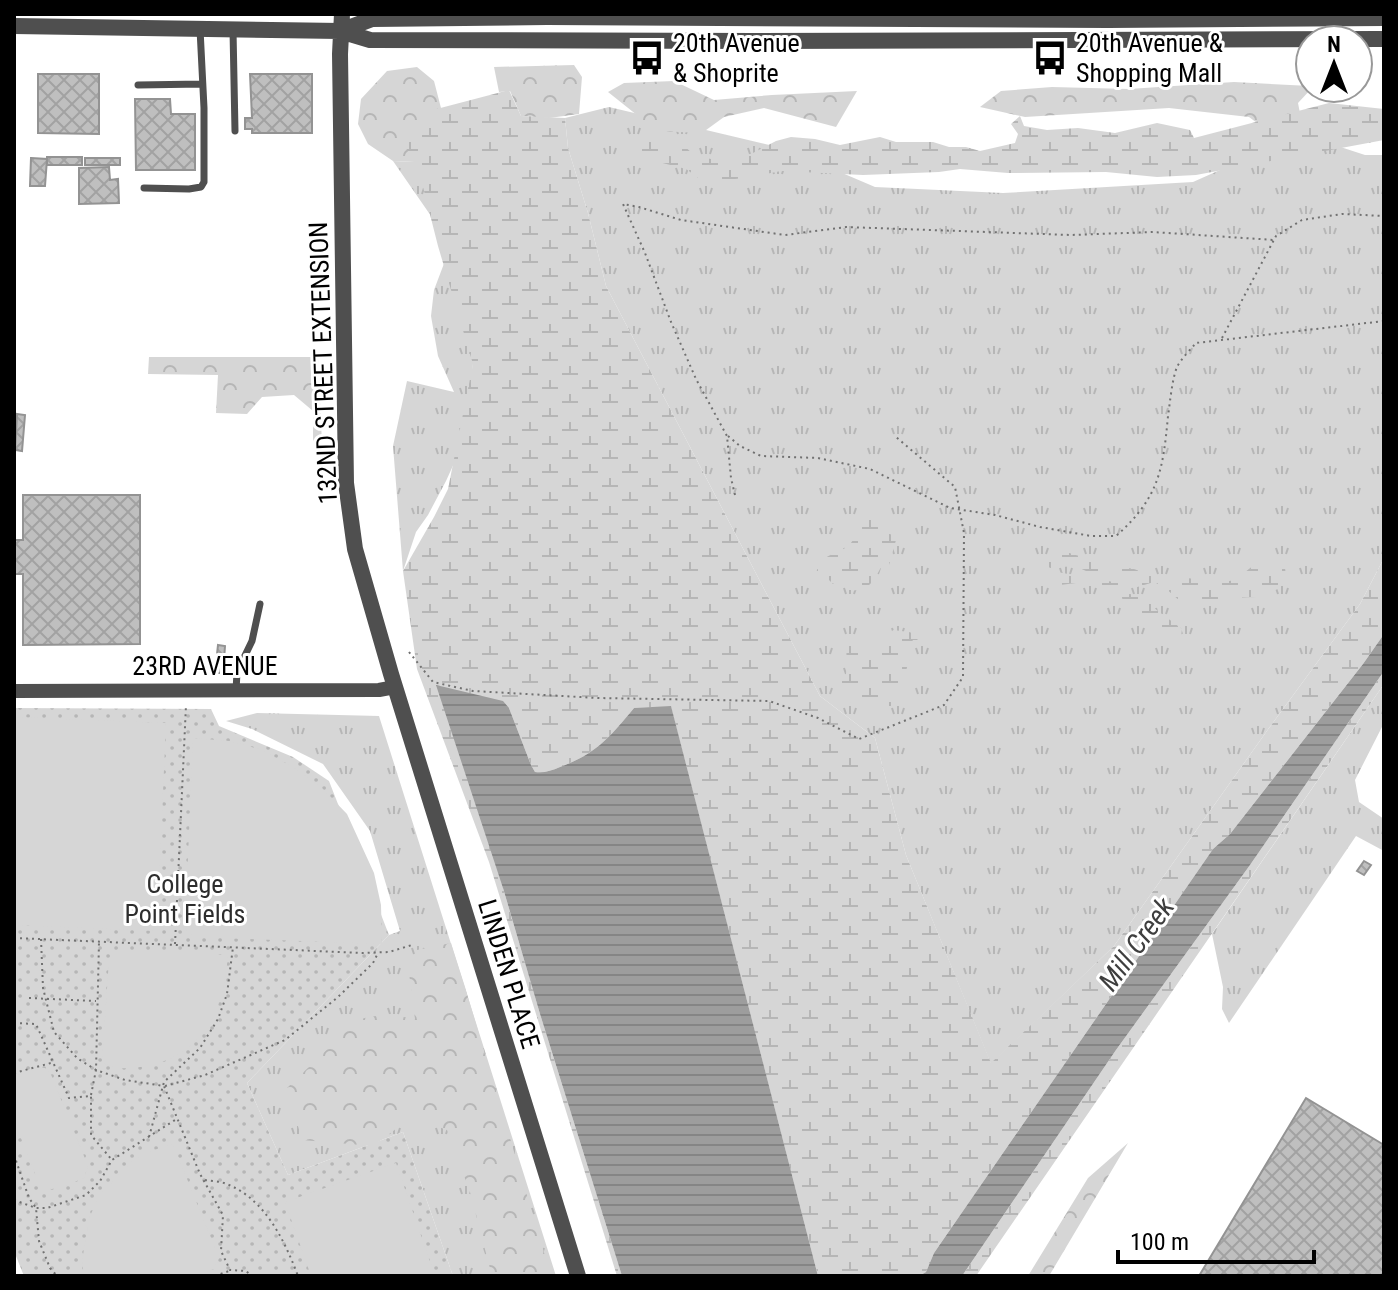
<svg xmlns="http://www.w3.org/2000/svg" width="1398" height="1290" font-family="'Roboto Condensed',sans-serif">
	<defs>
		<pattern id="grass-tufts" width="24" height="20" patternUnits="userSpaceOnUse" patternTransform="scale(2)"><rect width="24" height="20" fill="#d6d6d6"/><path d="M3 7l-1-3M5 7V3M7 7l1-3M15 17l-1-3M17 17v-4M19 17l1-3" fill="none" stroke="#b6b6b6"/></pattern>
		<pattern id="forest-crowns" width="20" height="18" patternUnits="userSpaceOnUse" patternTransform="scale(2)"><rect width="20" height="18" fill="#d6d6d6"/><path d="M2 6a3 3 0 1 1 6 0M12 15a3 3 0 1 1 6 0" fill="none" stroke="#b6b6b6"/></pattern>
		<pattern id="wetland-marsh" width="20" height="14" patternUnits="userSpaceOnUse" patternTransform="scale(2)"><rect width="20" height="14" fill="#d6d6d6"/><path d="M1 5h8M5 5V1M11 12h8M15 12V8" fill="none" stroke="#b6b6b6"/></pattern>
		<pattern id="park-dots" width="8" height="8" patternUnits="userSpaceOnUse" patternTransform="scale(2)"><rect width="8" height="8" fill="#d6d6d6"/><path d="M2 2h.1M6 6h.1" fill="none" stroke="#b6b6b6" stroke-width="1.8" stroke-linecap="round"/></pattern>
		<pattern id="water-rules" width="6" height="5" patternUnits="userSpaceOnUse" patternTransform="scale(2)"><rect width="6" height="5" fill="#9d9d9d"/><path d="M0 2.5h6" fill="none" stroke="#858585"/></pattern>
		<pattern id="building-cross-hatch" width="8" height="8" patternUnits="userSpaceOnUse" patternTransform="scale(2)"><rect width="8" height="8" fill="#bfbfbf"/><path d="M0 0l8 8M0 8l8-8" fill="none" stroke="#a2a2a2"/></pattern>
	</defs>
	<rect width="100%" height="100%" fill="#fff"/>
	<path fill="url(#grass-tufts)" d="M609,107l177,42 89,38 128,6 190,-11 92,-41 34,-1 46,15h19v403l-24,46 -91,124 -155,218 -123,118 -85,-209 -31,-117 -55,-42 -214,-410 -18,-73 -20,-65 -3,-30z
		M428,149l47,194 -9,94 -20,44 -18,34 -12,17 -13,39 -10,-125 14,-65 47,11 -16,-36 -7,-40 3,-26 14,-37 -17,-37 -38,-55 21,1z
		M1384,684v39l-29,57 4,22 25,17v32l-28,-15 -127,187 -7,-14 1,-22 -11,-53z
		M257,713l122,3 177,560h-103l-50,-144 -115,43 -41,-92 142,-148 11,-4 -30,-100 -47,-67 -71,-35 -26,-8z"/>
	<path fill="url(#forest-crowns)" d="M574,65l8,12 -3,37 -30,4 -28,-2 -11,-25 -11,1 -5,-25z
		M417,67l17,14 7,27 -27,54 -21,-1 -25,-17 -10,-20 3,-25 26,-28z
		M674,81l40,19 58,-5 85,-4 -21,36 -72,-19 -40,9 -22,16 -45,-2 -49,-39 16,-9z
		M1234,82l76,4v2h2l-14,15 10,51 -20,-8 -39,-29 -80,-9 -144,9 -45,-10 21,-16 51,-4 77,2z
		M149,357h169l5,109 -10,-27v-28l-19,-16 -32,2 -15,17 -31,-1 2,-38 -70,-1z
		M451,943l14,44 86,289h-59l-22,-84 -23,-62 -35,-13 -39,29 -71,-6 -15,-52 72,-69 28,-5 28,5 -6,-46 8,-23z
		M1128,1143l-79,133h-21l60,-98z"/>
	<path fill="url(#wetland-marsh)" d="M509,90l12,26 44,2 3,30 20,65 18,73 214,410 55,42 31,117 85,208 123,-117 155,-218 91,-124 24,-46v76l-21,30 -133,170 -17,15 -279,404 -8,19 -7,4h-101l-147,-569 -37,1c-24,29 -38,46 -74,59 -9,4 -16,6 -25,5l-4,-7 -22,-57 -6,180 37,126 82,262h-5l-128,-414 -72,-193 -14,-98 31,-54 14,-28 25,-125 -35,-118 -19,-75 -16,-28 26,-32z
		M1329,103l55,6v31l-188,35 -39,2 -51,-5 -98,1 -48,-4 -21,3 -76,3 -82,-4 -36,7 -41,4 -18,-13 -47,-12 -15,-8 3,-11 41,3 -1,13 5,3 8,-5v-10l14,13 21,5 36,-6 25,-13 15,-4 24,2 25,6 40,-8 16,5h37l16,5h17l14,4 35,-8 3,-9 -7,-10 9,-8 4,10 23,4 31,-2 37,5 42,-10 33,7 4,8z
		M870,513l8,1 7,4 1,15 7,2 3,5 -7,25 -8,2c-9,18 -12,22 -32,24l-9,-10h-5l-2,3 -4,-4h-9l-4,-5c4,-26 27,-18 37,-35 5,-7 0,-4 4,-12 2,-6 8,-11 13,-15z
		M1066,552l43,13 25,4 22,8 20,-1 41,7 18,-3 19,-15 30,-4 2,14 -8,14 -13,5 -3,-7 -4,2 -1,8c-26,0 -51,5 -76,5l-17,-15 -10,-5 -20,6 -11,-6 -8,-6 -29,-5 -11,-5 -25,2 -5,-5v-7z
		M1057,572l62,11 5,4 4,7 17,1 10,5 -1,8 28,21 -2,15 5,5 -6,4c-8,-5 -10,-19 -19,-27l-5,4 -6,-3 -16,-21 -16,-11 -20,-9 -13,-4 -24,3 -12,-3 -2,-5z
		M893,630l16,2 12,4 -4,4h-4l-2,3 5,9 -6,5 -14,49h-42l-18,-22 -3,-10 9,5 4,-5 1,-8 -1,-22 12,-6 2,9 23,-3z
		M1384,671v13l-408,592h-14l154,-226 134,-185z"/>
	<path fill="url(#park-dots)" d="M14,708l197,1 8,17 74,31 36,24 60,154 -142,148 41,92 115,-43 50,144h-429l-10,-25z"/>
	<path fill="#d6d6d6" d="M14,717l152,6 -9,208 -143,-6z
		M193,738l37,3 32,9 29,16 30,21 26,27 27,59 7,32 1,39 -189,-7 -8,-9z
		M118,950l110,5c-2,21 -6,47 -17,66 -6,13 -23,28 -36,35 -10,7 -42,14 -54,12 -6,-1 -13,-3 -19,-5l7,-104z
		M38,1067l7,1 5,4 38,94 -4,12c-14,5 -32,18 -45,6l-25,-64v-44z
		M173,1144l46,114 -5,11 -18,7h-112l-2,-14 3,-20 5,-26 9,-20 32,-34 23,-12z
		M396,1163l39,113h-124l-26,-74z"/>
	<path fill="url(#water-rules)" d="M1384,634v37l-134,194 -134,185 -154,226h-43l7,-4 8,-19 279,-404 17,-15 133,-170z
		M436,685l67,16 6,7 22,57 4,7c9,1 16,-1 25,-5 36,-13 50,-30 74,-59l37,-2 147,570h-196l-82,-262 -37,-126z"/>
	<path fill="url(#building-cross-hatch)" stroke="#939393" stroke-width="2" d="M38,74h61v60l-61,-1z
		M250,74h62v59h-60v-4h-7v-11h7z
		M135,99h35l1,15h24v56h-59z
		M47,157h35v8h-35z
		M31,158l16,1 -2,27h-15z
		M85,158h35v7h-35z
		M109,167l1,13 8,-1 1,24 -40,1v-36z
		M17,414l8,1 -3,36 -7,-1z
		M23,495h117v149l-117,1v-71h-9v-34h9z
		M218,645l7,1 -2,27h-8z
		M1364,861l7,4 -7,10 -7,-4z
		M1306,1098l78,47v131h-185z"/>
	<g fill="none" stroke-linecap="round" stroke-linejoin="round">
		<path stroke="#717171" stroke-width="2" stroke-dasharray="2 4" stroke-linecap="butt" d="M1222,338l54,-102 26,-16 40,-6 42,2
			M728,436l12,10 21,10 57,2 52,11 80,39 45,7 45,12 51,9h25c43,-38 47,-66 52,-120 2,-13 4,-37 9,-49 4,-8 13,-17 19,-24l188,-22
			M735,495l-4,-17 -4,-42 -31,-57 -25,-57 -26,-69 -22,-49 16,3 42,13 104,15 61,-8 225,8 82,-3 121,8
			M409,652l24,30 40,9 125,7 171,3 49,17 41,21 85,-34 19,-28 1,-144 -9,-46 -59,-50
			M14,938l349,15 26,-1 23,-7
			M41,939l2,49 11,44 23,26 19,12 29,10 39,6 36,88 23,41 -2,36 9,19 16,1 6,5
			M175,944l11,-239
			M29,998l67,3
			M14,1023l22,1 33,74 22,-2v39l21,25
			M14,1073l37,-10
			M165,1086l40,-11 80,-35 53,-43 35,-34 5,-10
			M91,1095l5,-25 3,-128
			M149,1137l15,-55 36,-34 18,-29 9,-25 6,-47
			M14,1155l15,43 7,10 3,33 11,27 7,8
			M205,1180c6,1 13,1 19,3 40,14 60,56 74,93
			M14,1200l22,8h11l39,-13 14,-14 12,-21 63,-40
			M215,1276l14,-5"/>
		<path stroke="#4f4f4f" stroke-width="7" d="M233,30l2,101
			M138,85l64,-1
			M144,188l45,1 12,-2 3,-5v-74l-4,-79
			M236,691l1,-19 15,-31 8,-37"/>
		<path stroke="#4f4f4f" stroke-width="14" d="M14,691l365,-1 16,-3"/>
		<path stroke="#4f4f4f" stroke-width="16" d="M342,14l-2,40 6,429 9,66 36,125 187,602
			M14,26l326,5 30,9 384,1 630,-2
			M340,31l32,-12 175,-2 561,3 276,-2"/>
	</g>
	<defs>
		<g id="bus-bare" transform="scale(2.76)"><path d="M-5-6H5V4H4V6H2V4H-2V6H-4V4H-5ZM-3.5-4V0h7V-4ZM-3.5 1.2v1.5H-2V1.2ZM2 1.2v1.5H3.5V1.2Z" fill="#000" stroke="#fff" stroke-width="2.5" paint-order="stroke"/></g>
	</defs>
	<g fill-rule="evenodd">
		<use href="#bus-bare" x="647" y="58"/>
		<use href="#bus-bare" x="1050" y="58"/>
	</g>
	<g text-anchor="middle" stroke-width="6" stroke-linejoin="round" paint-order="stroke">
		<g font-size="26" fill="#000" stroke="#fff" text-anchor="start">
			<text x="673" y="52">20th Avenue<tspan x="673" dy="30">&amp; Shoprite</tspan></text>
			<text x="1076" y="52">20th Avenue &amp;<tspan x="1076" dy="30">Shopping Mall</tspan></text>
		</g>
		<g font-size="26" fill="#000" stroke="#fff">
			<text transform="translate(323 363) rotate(-92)" y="9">132ND STREET EXTENSION</text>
			<text x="205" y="675">23RD AVENUE</text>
			<text transform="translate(509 974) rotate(73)" y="9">LINDEN PLACE</text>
		</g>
		<g font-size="26" fill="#2d2d2d" stroke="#fff">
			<text x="185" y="893">College<tspan x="185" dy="30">Point Fields</tspan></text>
		</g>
		<g font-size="28" font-style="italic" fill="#3e3e3e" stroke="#fff">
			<text transform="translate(1136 944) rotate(-54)" y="10">Mill Creek</text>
		</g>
	</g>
	<rect width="1398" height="1290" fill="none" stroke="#000000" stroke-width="32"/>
	<g transform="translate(1334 64)"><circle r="38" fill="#ffffff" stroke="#999999" stroke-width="2"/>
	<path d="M0-6L14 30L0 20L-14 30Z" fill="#000000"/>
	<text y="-12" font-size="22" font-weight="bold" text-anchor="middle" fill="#000000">N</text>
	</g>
	<path d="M1118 1250v12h196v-12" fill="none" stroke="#000000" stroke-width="4"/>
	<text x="1130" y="1250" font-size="24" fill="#000000" stroke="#ffffff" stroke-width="6" paint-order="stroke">100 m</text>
</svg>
